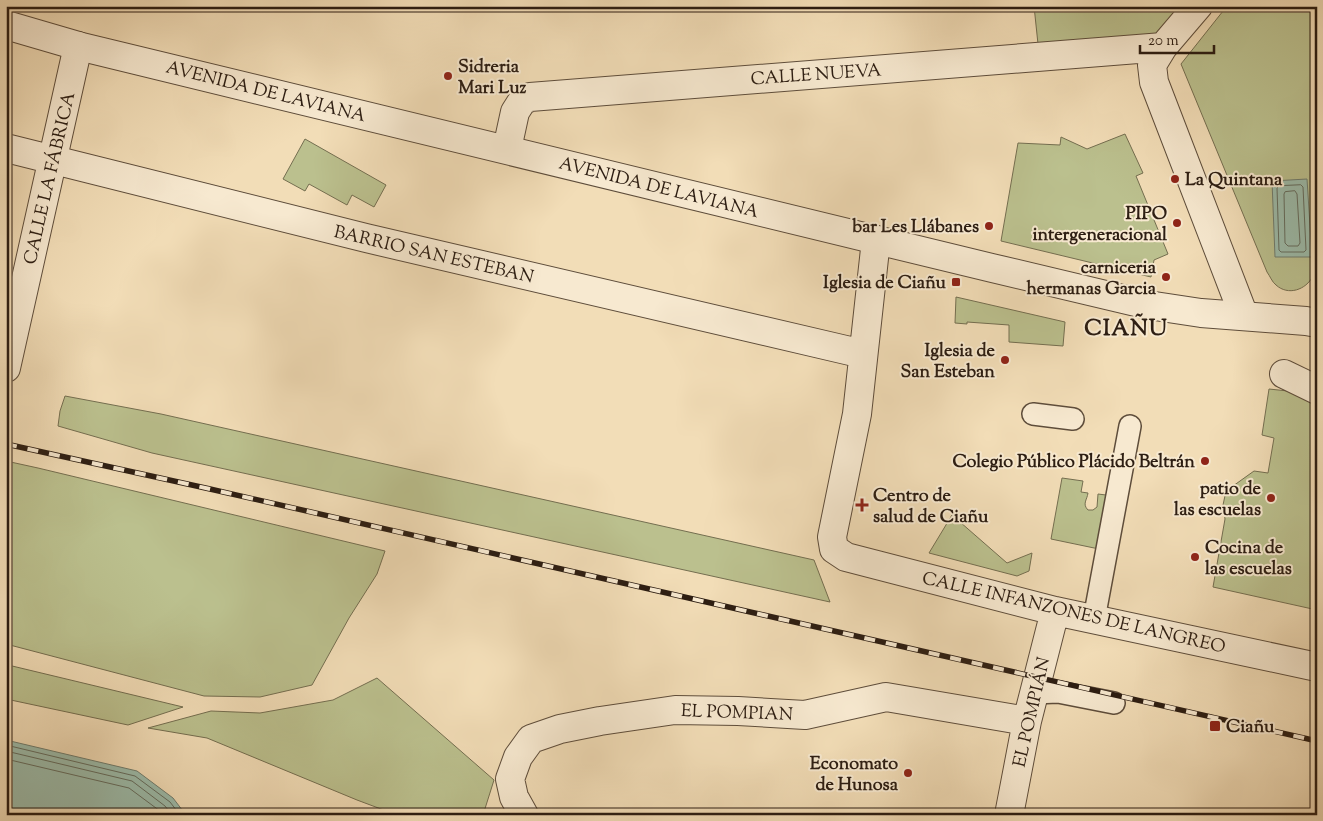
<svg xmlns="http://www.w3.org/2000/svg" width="1323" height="821" font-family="'Sorts Mill Goudy',serif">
	<rect width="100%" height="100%" fill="#f2ddb7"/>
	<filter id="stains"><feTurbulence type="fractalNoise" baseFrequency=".004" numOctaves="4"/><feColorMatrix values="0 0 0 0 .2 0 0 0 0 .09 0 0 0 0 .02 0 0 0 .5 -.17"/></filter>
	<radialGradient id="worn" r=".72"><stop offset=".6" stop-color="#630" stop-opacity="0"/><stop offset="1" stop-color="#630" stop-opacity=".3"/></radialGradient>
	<path fill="#bbc08e" stroke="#746e50" d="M1034,6h148l-19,23 -11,7 -114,8z
		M1227,6h90v259c-1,3 -2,8 -4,11 -7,14 -25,20 -37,9 -4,-3 -6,-9 -9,-13l-86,-208z
		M1125,134l18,39 -7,3 32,78 -14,6 -3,17 -150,-36 17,-98 42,2 1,-8 26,12z
		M305,139l81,46 -12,22 -22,-12 -5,10 -38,-21 -4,7 -22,-12z
		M956,297l109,25 -2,24 -54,-4v-17l-42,-3v2l-12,-1z
		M1269,389l19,2 29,11v61l-3,14 3,1v132l-104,-23 12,-68 -2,-14 3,-14 28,-20 14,2 6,-35 -12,-3z
		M65,396l96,18 653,146 16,42 -678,-149 -94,-27 2,-15z
		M6,461l32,7 347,83 -8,23 -28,44 -37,67 -52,12 -56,-1 -198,-52z
		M1062,478l21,3 -2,11 7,1c-1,7 -6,11 0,17h5l4,-3 1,-13 8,1 -7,54 -48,-10z
		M952,515l55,48 25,-10 -3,18 -12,5 -88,-23z
		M6,664l2,1 175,42 -55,18 -122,-26z
		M377,678l117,102 -11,35h-86l-40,-15 -150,-62 -59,-10 63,-17 49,2 73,-13z"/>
	<path fill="#9cbcab" stroke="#6f7c6e" d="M1307,179l5,78h-37l-3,-76z
		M6,740l131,31 36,27 13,17h-180z"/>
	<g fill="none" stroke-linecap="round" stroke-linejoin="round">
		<path stroke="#646c5e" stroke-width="1" d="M1301,185l2,2 3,63 -2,2h-23l-2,-2 -2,-62 2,-2z
			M1295,191l2,3 3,49 -2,3h-10l-3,-3 -1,-49 1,-2z
			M6,745l129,31 35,26 10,13
			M6,751l126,30 33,25 7,9
			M6,759l123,29 31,23 2,4"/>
		<g stroke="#5e4d3b" stroke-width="24">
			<path id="pedestrian" d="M1033,414l40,5
				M1094,619l36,-193
				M1034,693l24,-1 56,11"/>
		</g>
		<g stroke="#5e4d3b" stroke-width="30">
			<path id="minor" d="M1198,6l-35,41 -11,18 2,17 90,234
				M6,148l360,90 497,116
				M507,149l8,-37 7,-11 8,-4 633,-50
				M876,240l-19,174 -25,123 2,12 12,8 209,54 262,56
				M6,368l72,-322
				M1284,374l33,16
				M524,815l-10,-18 -4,-18 8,-22 13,-18 29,-10 40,-8 75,-11 63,1 67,4 81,-18 141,24
				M1009,815l18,-94 28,-110"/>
		</g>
		<g stroke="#5e4d3b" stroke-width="30">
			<path id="tertiary" d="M6,25l72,21 914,222 156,37 53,8 105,8 11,2"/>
		</g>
		<use href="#pedestrian" stroke="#f7e9d0" stroke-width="21"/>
		<use href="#minor" stroke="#f7e9d0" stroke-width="28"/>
		<use href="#tertiary" stroke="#f7e9d0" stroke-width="28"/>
		<g stroke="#2c1d12" stroke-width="5.5">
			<path id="rail" d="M6,444l204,45 1107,252"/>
		</g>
		<use href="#rail" stroke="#f7e9d0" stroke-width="4" stroke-dasharray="11" stroke-linecap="butt"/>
	</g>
	<g fill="#8f2418" stroke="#f7e9d0" stroke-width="2">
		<circle cx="448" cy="76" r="5"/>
		<circle cx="1175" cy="179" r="5"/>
		<circle cx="1177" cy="223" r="5"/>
		<circle cx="989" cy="226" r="5"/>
		<circle cx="1166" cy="277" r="5"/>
		<rect x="951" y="277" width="10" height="10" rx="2.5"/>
		<circle cx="1005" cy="360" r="5"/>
		<circle cx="1205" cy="461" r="5"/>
		<circle cx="1271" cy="498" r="5"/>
		<path d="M859.5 497.5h5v5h5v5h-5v5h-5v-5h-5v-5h5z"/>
		<circle cx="1195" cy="557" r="5"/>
		<rect x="1209" y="720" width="12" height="12" rx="2.5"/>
		<circle cx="908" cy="773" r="5"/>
	</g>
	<g text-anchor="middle" stroke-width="4" stroke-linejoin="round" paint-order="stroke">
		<g font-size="18" font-weight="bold" fill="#2c1d12" stroke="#f7e9d0" text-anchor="end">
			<text x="458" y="72" text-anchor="start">Sidreria<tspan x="458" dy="21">Mari Luz</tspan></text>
			<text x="1185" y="185" text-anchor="start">La Quintana</text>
			<text x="1167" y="219">PIPO<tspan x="1167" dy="21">intergeneracional</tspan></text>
			<text x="979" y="232">bar Les Llábanes</text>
			<text x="1156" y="273">carniceria<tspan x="1156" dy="21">hermanas Garcia</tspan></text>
			<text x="946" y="288">Iglesia de Ciañu</text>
			<text x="995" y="356">Iglesia de<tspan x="995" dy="21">San Esteban</tspan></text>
			<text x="1195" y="467">Colegio Público Plácido Beltrán</text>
			<text x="1261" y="494">patio de<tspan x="1261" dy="21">las escuelas</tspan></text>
			<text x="873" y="501" text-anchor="start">Centro de<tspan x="873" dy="21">salud de Ciañu</tspan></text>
			<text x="1205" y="553" text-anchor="start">Cocina de<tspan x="1205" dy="21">las escuelas</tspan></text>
			<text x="1226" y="732" text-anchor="start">Ciañu</text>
			<text x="898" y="769">Economato<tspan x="898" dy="21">de Hunosa</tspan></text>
		</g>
		<g font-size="18" fill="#2c1d12" stroke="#f7e9d0">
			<text transform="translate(816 74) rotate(-4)" y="6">CALLE NUEVA</text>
			<text transform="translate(266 91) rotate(14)" y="6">AVENIDA DE LAVIANA</text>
			<text transform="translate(49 178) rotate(-77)" y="6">CALLE LA FÁBRICA</text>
			<text transform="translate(659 187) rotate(14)" y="6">AVENIDA DE LAVIANA</text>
			<text transform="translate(434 254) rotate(13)" y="6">BARRIO SAN ESTEBAN</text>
			<text transform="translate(1074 612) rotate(13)" y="6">CALLE INFANZONES DE LANGREO</text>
			<text transform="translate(737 712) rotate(2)" y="6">EL POMPIAN</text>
			<text transform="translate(1031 712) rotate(-77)" y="6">EL POMPIÁN</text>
		</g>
		<g font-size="22" font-weight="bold" letter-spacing="1" fill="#2c1d12" stroke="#f7e9d0">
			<text x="1126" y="335">CIAÑU</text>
		</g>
	</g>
	<rect width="1323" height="821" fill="none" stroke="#f2ddb7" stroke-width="25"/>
	<rect x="8" y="8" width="1308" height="806" fill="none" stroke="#2c1d12" stroke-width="2.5"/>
	<rect x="12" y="12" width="1298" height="796" fill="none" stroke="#2c1d12"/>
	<path d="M1140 45v8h74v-8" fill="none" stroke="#2c1d12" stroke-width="2.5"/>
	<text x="1148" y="45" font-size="15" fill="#2c1d12" stroke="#f7e9d0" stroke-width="4" paint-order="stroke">20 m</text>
	<rect width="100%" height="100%" filter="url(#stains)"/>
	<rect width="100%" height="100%" fill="url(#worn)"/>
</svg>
